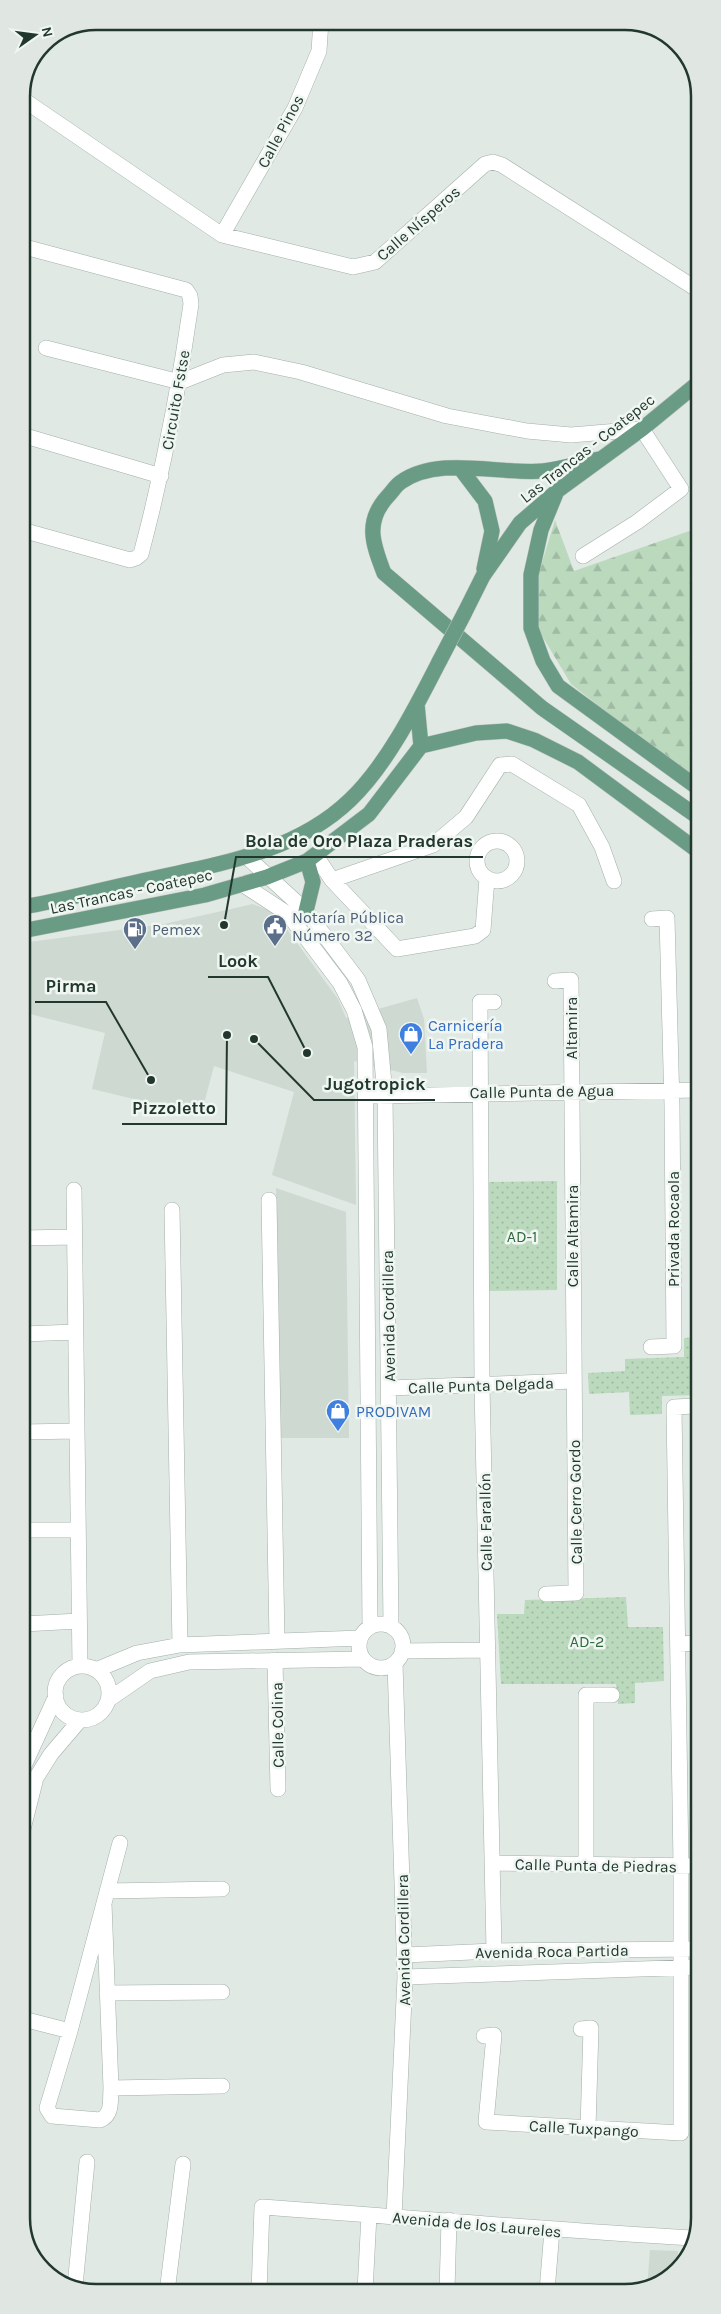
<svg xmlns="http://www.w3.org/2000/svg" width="721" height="2314" font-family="Karla,sans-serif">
	<defs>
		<pattern id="forest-firs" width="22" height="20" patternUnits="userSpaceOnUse" patternTransform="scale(1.25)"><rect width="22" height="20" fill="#bbd9bd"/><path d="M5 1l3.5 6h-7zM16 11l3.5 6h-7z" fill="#a0bba3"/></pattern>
		<pattern id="park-dots" width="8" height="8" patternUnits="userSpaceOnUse" patternTransform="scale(1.25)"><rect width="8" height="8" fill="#bbd9bd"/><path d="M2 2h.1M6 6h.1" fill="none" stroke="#a0bba3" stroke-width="1.8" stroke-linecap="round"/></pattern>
	</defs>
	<rect width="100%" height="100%" fill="#e0e9e3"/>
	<path fill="#ced9d2" d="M253,904l22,9 63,86 8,19 71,-20 7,21 3,54h-24l-49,-12 2,144 -84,-30 22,-83 -80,-26 -13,49 -109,-26 13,-56 -83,-21v-69l142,-19z
		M276,1188l70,24 3,226h-69z
		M650,2250l28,1 -1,17 -30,20z"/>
	<path fill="url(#forest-firs)" d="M555,520l19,51 124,-43v256l-127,-100 -33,-55 -1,-50z"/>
	<path fill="url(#park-dots)" d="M557,1181v109l-69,1 -1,-109z
		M699,1337v58l-37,1v18l-32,1 -1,-23 -40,2 -1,-21 37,-2v-12l59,-2v-19z
		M626,1597l2,30h35l1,54 -29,2v20l-17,1 -2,-20h-115l-4,-70h27l1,-14z"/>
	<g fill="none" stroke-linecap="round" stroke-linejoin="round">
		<g stroke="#a3b0a9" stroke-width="16">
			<path id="minor" d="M21,98l201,137 131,32 22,-5 110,-98 8,-2 9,3 196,125
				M222,235l73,-127 24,-57 2,-30
				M21,246l165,44 4,6 1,8c-12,85 -28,167 -50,250l-5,4 -6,2 -108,-30
				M46,348l134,34 43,-17 31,-3 47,10 146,44 80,15 44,4 71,-6 39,60 -44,33 -54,34
				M22,435l139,41
				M477 861a20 20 0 1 1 40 0a20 20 0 1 1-40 0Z
				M316,856l16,24 65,69 78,-13 8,-6 4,-52
				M247,857l59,54 52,69 21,49 6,66 6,531
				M332,880l101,-35 33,-28 34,-52 12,-1 67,41 23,42 12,34
				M242,884l46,30 52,69 14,27 11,37 5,580
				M375,1096l323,-6
				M74,1190l6,476
				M269,1200l8,441
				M172,1210l8,435
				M23,1238l51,-1
				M23,1334l52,-2
				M651,1347l23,-1 -2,-240 -5,-188 -15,1
				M389,1388l184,-7
				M23,1432l54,-1
				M23,1530h55
				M546,1594l30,-1 -5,-613 -16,1
				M23,1624l56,-3
				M359 1646a22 22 0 1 1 44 0a22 22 0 1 1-44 0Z
				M678,1644l21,-1
				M402,1651l86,-1
				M275,1660l3,129
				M55 1693a27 27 0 1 1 54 0a27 27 0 1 1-54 0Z
				M96,1670l41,-17 43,-8 180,-7
				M108,1700l42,-29 39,-9 174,-3
				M23,1768l33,-72
				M23,1829l13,-51 15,-24 29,-34
				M492,1863l207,3
				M586,1865v-170h26
				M107,1891l115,-2
				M104,1903l7,185c-1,12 2,27 -11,32l-48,-4 -5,-8 23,-77 50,-188
				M494,1951l-12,-566 -2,-383h14
				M405,1955l89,-4 205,-2
				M405,1977l294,-10
				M107,1993l115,-1
				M23,2019l47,12
				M581,2029l10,-1 -3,100
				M484,2036l10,-1 -8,87 195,11v-267l-7,-459 21,-1
				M111,2088l111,-2
				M394,2217l11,-240 -10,-314
				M75,2286l12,-124
				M365,2291l4,-76
				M447,2291l2,-71
				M547,2291l5,-61
				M167,2292l16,-128
				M259,2292l3,-85c144,10 287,23 431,31"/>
		</g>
		<g stroke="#bdc3c0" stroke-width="16">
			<path id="major" d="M599,459c-19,4 -38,10 -56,12 -44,4 -104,-16 -142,11 -5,3 -9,10 -13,14 -24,26 -15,48 -4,77l158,135 156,109
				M460,468l25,33 7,30 -8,38
				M557,491l-16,39 -10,45v53l12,33 15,25 140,102
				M464,614l19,-38 37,-53 37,-32 85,-62 56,-46
				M421,746l55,-13 31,-2 27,9 44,22 120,89
				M22,907c39,-6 77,-17 115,-25 74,-17 156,-27 213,-82 37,-35 67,-95 90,-140
				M306,911l7,-29 -6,-21
				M22,931l183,-36 62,-18 40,-16 62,-47 52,-68 -4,-42"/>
		</g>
		<use href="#minor" stroke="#fff" stroke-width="15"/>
		<use href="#major" stroke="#699b85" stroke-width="15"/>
		<g stroke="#bdc3c0" stroke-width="16" stroke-linecap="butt">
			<path id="major-bridge" d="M440,660l24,-46"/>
		</g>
		<use href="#major-bridge" stroke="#699b85" stroke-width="15"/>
	</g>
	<defs>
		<g id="civic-pin" transform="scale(1.25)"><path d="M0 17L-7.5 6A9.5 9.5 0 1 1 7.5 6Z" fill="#5c6f8a" stroke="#f0f6f2"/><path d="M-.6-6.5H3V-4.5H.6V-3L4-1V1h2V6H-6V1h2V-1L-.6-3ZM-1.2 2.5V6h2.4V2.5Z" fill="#fff"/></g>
		<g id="fuel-pin" transform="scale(1.25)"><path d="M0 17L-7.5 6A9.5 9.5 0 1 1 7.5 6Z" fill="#5c6f8a" stroke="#f0f6f2"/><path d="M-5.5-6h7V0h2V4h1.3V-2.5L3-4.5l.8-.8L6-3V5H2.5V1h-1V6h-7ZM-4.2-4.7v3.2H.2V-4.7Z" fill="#fff"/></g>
		<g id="shop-pin" transform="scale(1.25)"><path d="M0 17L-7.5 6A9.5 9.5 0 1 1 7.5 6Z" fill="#3f7fe0" stroke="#f0f6f2"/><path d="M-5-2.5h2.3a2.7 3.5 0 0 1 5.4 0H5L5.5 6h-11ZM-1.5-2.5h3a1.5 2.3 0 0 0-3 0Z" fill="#fff"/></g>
	</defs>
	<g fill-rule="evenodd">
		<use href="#civic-pin" x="275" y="926"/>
		<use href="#fuel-pin" x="135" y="929"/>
		<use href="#shop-pin" x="411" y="1034"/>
		<use href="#shop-pin" x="338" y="1411"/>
	</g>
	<g text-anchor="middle" stroke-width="5" stroke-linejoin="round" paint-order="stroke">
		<g font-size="16" fill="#22382e" stroke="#f0f6f2">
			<text transform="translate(280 131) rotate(-62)" y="6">Calle Pinos</text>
			<text transform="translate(418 223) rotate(-41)" y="6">Calle Nísperos</text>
			<text transform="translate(175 400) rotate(-80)" y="6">Circuito Fstse</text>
			<text transform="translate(587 448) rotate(-38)" y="6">Las Trancas - Coatepec</text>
			<text transform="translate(131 891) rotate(-12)" y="6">Las Trancas - Coatepec</text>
			<text transform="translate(571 1028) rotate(-90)" y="6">Altamira</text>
			<text transform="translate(542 1091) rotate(-1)" y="6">Calle Punta de Agua</text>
			<text transform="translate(673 1229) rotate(-90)" y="6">Privada Rocaola</text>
			<text transform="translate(572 1236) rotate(-90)" y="6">Calle Altamira</text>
			<text transform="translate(388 1316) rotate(-91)" y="6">Avenida Cordillera</text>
			<text transform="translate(481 1385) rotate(-2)" y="6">Calle Punta Delgada</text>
			<text transform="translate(575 1502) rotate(-91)" y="6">Calle Cerro Gordo</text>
			<text transform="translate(485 1522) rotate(-91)" y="6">Calle Farallón</text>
			<text transform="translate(277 1725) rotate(-91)" y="6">Calle Colina</text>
			<text transform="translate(596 1865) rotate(1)" y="6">Calle Punta de Piedras</text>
			<text transform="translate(403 1940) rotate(-91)" y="6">Avenida Cordillera</text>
			<text transform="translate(552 1951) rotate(-1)" y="6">Avenida Roca Partida</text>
			<text transform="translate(584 2128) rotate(3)" y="6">Calle Tuxpango</text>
			<text transform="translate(477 2224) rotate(5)" y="6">Avenida de los Laureles</text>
		</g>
		<g font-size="16" fill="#4e5e75" stroke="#f0f6f2" text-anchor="start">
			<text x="292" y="923">Notaría Pública<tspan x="292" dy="18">Número 32</tspan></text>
			<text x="152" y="935">Pemex</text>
		</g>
		<g font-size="16" fill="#366cbe" stroke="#f0f6f2" text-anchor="start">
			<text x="428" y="1031">Carnicería<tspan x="428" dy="18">La Pradera</tspan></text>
			<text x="356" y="1417">PRODIVAM</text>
		</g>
		<g font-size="16" fill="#316b3d" stroke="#f0f6f2">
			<text x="522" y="1242">AD-1</text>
			<text x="587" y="1647">AD-2</text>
		</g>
	</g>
	<path d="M0 0H721V2314H0ZM96 30H625A66 66 0 0 1 691 96V2218A66 66 0 0 1 625 2284H96A66 66 0 0 1 30 2218V96A66 66 0 0 1 96 30Z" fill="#e0e7e2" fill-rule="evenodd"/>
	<path fill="none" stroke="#22382e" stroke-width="2.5" d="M96 30H625A66 66 0 0 1 691 96V2218A66 66 0 0 1 625 2284H96A66 66 0 0 1 30 2218V96A66 66 0 0 1 96 30Z"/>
	<path fill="none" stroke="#22382e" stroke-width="2" d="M224 925L236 857H483M307 1053L268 977H208M151 1080L106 1002H35M254 1039L314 1100H435M227 1035L226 1124H122"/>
	<g fill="#22382e" stroke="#f0f6f2" stroke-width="2">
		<circle cx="224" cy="925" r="5"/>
		<circle cx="307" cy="1053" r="5"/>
		<circle cx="151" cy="1080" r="5"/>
		<circle cx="254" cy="1039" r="5"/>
		<circle cx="227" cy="1035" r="5"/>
	</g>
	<g font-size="18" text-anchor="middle" font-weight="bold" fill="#22382e" stroke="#f0f6f2" stroke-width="5" stroke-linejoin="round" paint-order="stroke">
		<text x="359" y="847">Bola de Oro Plaza Praderas</text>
		<text x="238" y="967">Look</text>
		<text x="71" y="992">Pirma</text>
		<text x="375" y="1090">Jugotropick</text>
		<text x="174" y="1114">Pizzoletto</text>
	</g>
	<g transform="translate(35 35) rotate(76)" stroke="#f0f6f2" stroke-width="4" paint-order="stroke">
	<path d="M0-4L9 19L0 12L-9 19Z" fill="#22382e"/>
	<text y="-8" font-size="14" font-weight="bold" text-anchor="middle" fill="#22382e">N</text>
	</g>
</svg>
